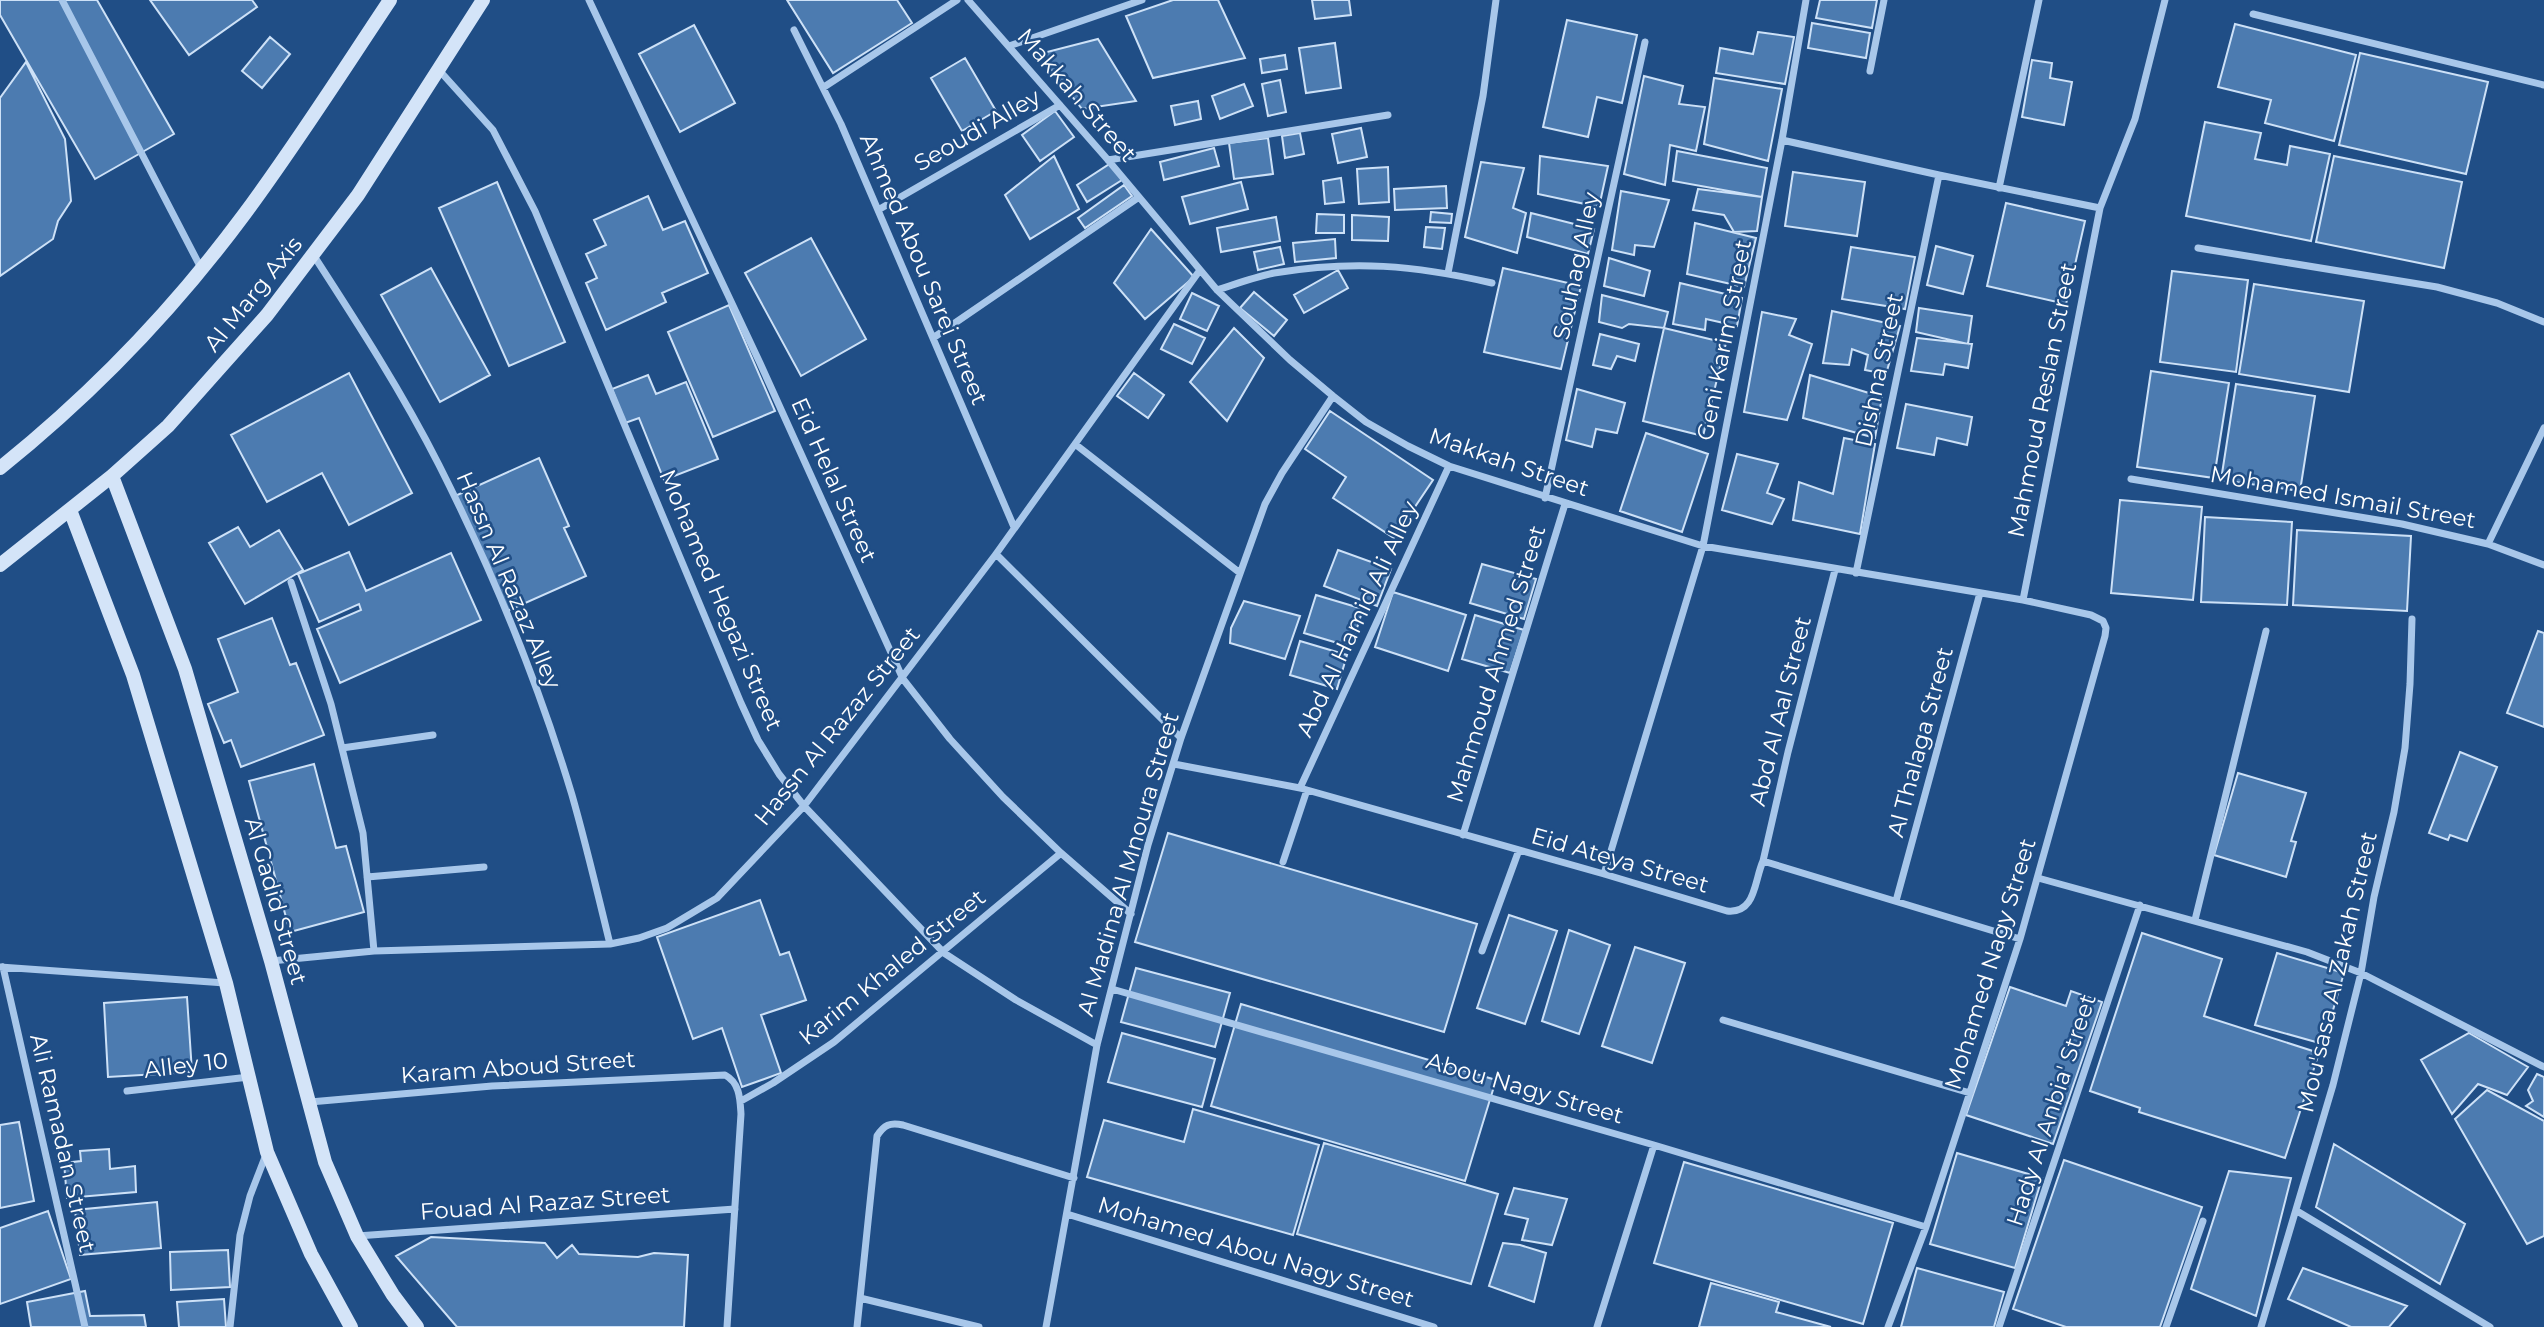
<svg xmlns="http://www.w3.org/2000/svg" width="2544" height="1327" font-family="Montserrat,sans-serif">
	<rect width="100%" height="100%" fill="#204e86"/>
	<path fill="#4c7bb0" stroke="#cde1f7" stroke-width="2" d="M0,0h97l77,134 -79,45 -95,-164z
		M150,0h102l5,7 -68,48z
		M787,0h110l15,23 -79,50z
		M1173,0h45l27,58 -92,20 -27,-62z
		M1312,0h37l2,15 -36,4z
		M1820,0h57l-5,28 -56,-10z
		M1567,20l70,15 -15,68 -25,-6 -9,40 -45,-10z
		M1812,23l58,10 -4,25 -58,-10z
		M2235,24l121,31 -22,86 -69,-18 6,-23 -53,-13z
		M694,25l41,78 -55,29 -41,-78z
		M1758,32l36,5 -9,47 -69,-11 4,-25 33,6z
		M270,37l20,17 -28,34 -20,-17z
		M1098,39l38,62 -54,8 -43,-55z
		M1335,43l6,45 -35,5 -7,-45z
		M2360,53l128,29 -22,92 -127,-29z
		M1285,55l2,14 -25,4 -2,-14z
		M965,58l31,53 -34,20 -31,-53z
		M2032,60l20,3 -2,15 22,4 -8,43 -42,-8z
		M26,62l39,77 6,62 -13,20 -5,18 -53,37v-178z
		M1644,76l39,10 -4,18 26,3 -9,44 -26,-6 -5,40 -41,-11z
		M1714,78l68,11 -14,72 -64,-17z
		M1280,80l6,32 -18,4 -6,-32z
		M1244,84l9,22 -33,13 -8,-23z
		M1198,101l3,18 -26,6 -4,-19z
		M1055,111l19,26 -34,24 -18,-26z
		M2205,122l56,11 -6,26 32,6 3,-19 40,8 -19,87 -125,-25z
		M1361,128l6,29 -29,6 -6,-29z
		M1300,133l4,21 -19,4 -3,-22z
		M1268,138l5,36 -39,5 -5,-36z
		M1214,148l5,18 -55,14 -4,-18z
		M1677,151l90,17 -5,29 -89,-16z
		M1054,156l25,53 -49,30 -25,-44z
		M1540,156l68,10 -9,41 -61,-13z
		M2334,156l128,26 -18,86 -128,-26z
		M1481,162l43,6 -11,40 13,5 -9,40 -52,-16z
		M1111,163l11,17 -35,22 -10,-17z
		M1388,167l1,35 -30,2 -2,-35z
		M1793,172l72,10 -8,54 -72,-10z
		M1341,178l3,24 -19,2 -2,-23z
		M497,182l68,160 -56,24 -70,-158z
		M1241,182l7,27 -58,15 -8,-27z
		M1124,185l8,11 -47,32 -7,-10z
		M1446,186l1,22 -52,2 -1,-21z
		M1698,189l64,8 -5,34 -23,1 -10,-17 -31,-5z
		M1621,191l48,9 -15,47 -19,-2 -1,10 -22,-5z
		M648,196l15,34 22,-9 23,52 -46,20 4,9 -60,28 -20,-47 11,-5 -11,-24 20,-9 -12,-25z
		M2006,203l79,18 -19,83 -79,-18z
		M1431,212l21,2 -1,9 -21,-1z
		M1531,213l63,16 -6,25 -61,-17z
		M1317,214l27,1v18h-28z
		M1352,215l37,2 -1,24 -36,-1z
		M1276,217l4,24 -59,11 -4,-24z
		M1695,223l61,15 -12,49 -57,-13z
		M1426,227l19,1 -3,21 -18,-2z
		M1151,229l43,48 -49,42 -31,-36z
		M811,238l55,101 -65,37 -56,-103z
		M1335,239l1,19 -41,4 -2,-19z
		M1936,246l37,10 -10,38 -36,-9z
		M1280,247l4,17 -26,6 -4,-18z
		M1851,247l64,10 -10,52 -63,-10z
		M1609,258l41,13 -6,25 -40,-10z
		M431,268l59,107 -50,27 -59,-107z
		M1503,268l78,18 -20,83 -77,-17z
		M1338,270l10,18 -44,25 -10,-18z
		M2172,271l76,9 -12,92 -76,-10z
		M1680,283l62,15 -5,28 -31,-7 -1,11 -32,-6z
		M2254,284l110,17 -15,91 -110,-18z
		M1254,292l33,28 -13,16 -34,-28z
		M1192,293l27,13 -12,25 -27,-12z
		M1602,295l66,17 -4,16 -35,-4 -7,4 -23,-6z
		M729,305l46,106 -62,26 -45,-105z
		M1919,308l53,8 -4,28 -52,-12z
		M1832,311l68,15 -14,48 -21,-4 3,-15 -16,-6 -3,16 -26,-2z
		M1762,312l34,7 -7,16 23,9 -25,76 -43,-8z
		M1174,324l31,14 -13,26 -31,-15z
		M1234,328l30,30 -37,63 -37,-39z
		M1664,328l62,15 -23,93 -60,-15z
		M1600,334l39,10 -4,17 -18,-5 -6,13 -18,-4z
		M1917,338l55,6 -4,24 -23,-4 -2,11 -32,-4z
		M2151,371l78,12 -15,95 -77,-11z
		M349,373l63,120 -63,32 -27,-52 -55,29 -36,-67z
		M1134,373l30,22 -16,23 -31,-22z
		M648,375l8,19 30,-12 32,77 -54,21 -25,-62 -14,5 -13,-34z
		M1810,375l72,22 -7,41 -72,-20z
		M2236,384l79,12 -15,95 -79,-11z
		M1577,389l48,14 -8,30 -21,-4 -4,18 -26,-7z
		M1906,404l66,13 -5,28 -30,-7 -3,17 -37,-7z
		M1330,411l103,69 -39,58 -61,-40 13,-21 -41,-28z
		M1646,433l62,21 -26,78 -62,-21z
		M1844,438l31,6 -15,90 -67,-14 6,-38 34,12z
		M1737,454l41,10 -11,29 17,6 -12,25 -50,-14z
		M539,458l30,68 -5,2 22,48 -79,35 -52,-115z
		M2120,500l82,7 -9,93 -82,-7z
		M2205,517l87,5 -5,83 -86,-3z
		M238,527l12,20 29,-17 24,40 -58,34 -36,-61z
		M2297,530l114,6 -4,75 -114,-6z
		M1338,550l53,19 -14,37 -53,-20z
		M349,552l17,39 85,-38 30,67 -141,63 -23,-54 44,-19 -2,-6 -40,18 -21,-48z
		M1482,564l54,15 -12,40 -54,-16z
		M1393,592l73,23 -18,56 -73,-24z
		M1316,595l47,14 -12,38 -47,-14z
		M1244,601l56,15 -15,43 -55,-16 1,-15z
		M1475,615l49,15 -14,43 -48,-14z
		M272,618l18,47 6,-2 28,72 -83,32 -10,-27 -7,3 -16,-39 30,-12 -20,-53z
		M2538,631l6,2v94l-37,-14z
		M1300,641l47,14 -10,34 -47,-14z
		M2460,752l37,15 -30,74 -17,-6 -2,5 -19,-7z
		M314,764l22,84 10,-2 18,66 -74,20 -41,-151z
		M2238,773l68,20 -15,48 5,1 -10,35 -72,-22z
		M1168,833l309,91 -33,108 -309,-90z
		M760,900l20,55 9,-3 17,48 -45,15 20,58 -39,14 -20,-59 -29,11 -36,-102z
		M1509,915l48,16 -32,93 -48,-16z
		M1569,930l41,15 -31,89 -37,-13z
		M2142,933l80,26 -18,57 115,37 -34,105 -146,-46 1,-4 -50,-17z
		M1635,947l50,16 -33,100 -50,-17z
		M2277,953l67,20 -21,71 -68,-19z
		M1136,968l94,25 -15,54 -94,-25z
		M2010,987l56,19 5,-15 31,11 -49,142 -87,-29z
		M187,997l5,75 -84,5 -4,-74z
		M1241,1004l255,76 -31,101 -254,-75z
		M1122,1033l93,26 -13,48 -94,-25z
		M2469,1033l59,34 -21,28 -29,-11 -26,30 -31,-54z
		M2537,1074l7,3v40l-18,-11 7,-5 -5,-11z
		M2487,1090l57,31v115l-17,8 -72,-125z
		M1193,1109l126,36 -26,90 -206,-58 17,-57 80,22z
		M19,1122l15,79 -34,7v-83z
		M1324,1143l174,51 -27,90 -174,-50z
		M2334,1144l131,80 -25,60 -124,-77z
		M109,1149l1,20 25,-3 1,26 -69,6 -3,-35 17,-2 -1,-10z
		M1957,1153l85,25 -27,90 -85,-24z
		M2064,1160l138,47 -42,120h-94l-53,-18z
		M1684,1162l209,61 -30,101 -209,-61z
		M2229,1171l62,7 -35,138 -65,-27z
		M1514,1188l53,11 -15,46 -30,-5 6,-21 -23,-5z
		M157,1202l4,46 -81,7 -5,-45z
		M48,1211l23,68 -71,25v-76z
		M431,1237l114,6 12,15 15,-13 7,9 59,3 16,-4 34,2 -4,72h-227l-61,-71z
		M1503,1243l17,2 26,8 -12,49 -45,-16z
		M228,1250l2,37 -59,3 -1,-38z
		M1917,1268l87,24 -10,35h-93z
		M2303,1268l104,38 -18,21h-38l-63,-28z
		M1711,1283l68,19 -3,10 55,15h-132z
		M85,1291l5,25 54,-1 2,12h-115l-4,-25z
		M224,1299l2,28h-47l-2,-25z"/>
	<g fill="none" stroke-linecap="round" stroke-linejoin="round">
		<path stroke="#a8c7ea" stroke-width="7" d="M62,0l139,268
			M589,0l171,363 143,316 47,60 53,58 58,56 70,61
			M968,0l140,160 109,130 73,70 43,36 33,26 42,24 41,20 254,80 320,54 68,15 12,6 3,7 -1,8 -85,303 -94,288 -38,100
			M2253,14l291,71
			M794,30l47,94 173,403
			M1009,46l133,-46
			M438,69l55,61 42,81 206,492 17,37 21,34 25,32 140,147 72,47 81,45
			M1870,71l14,-71
			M824,87l133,-87
			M1782,140l157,35 161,33
			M1108,160l280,-45
			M1999,188l40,-188
			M878,210l182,-105
			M2198,248l239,39 60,16 47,19
			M314,256c44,68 88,136 125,209 53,105 99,217 133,330 14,49 26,100 38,149
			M1448,273l35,-177 13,-96
			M1217,290c19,-6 38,-13 57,-17 79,-13 140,-8 218,10
			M933,338l206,-141
			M1075,444l165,129
			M2131,479l271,45 86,20 56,21
			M1545,498l100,-456
			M2488,544l56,-116
			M996,554l185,184
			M1856,573l83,-398
			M291,582l40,122 32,129 11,118
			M2023,600l77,-392 35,-89 30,-119
			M342,748l91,-13
			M1174,764l126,24 304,86 123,37c29,3 27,-30 36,-50l257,78
			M1300,788l149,-322
			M1463,835l102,-331
			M1763,861l25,-109 47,-182
			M1283,862l24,-72
			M1604,874l99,-328 79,-406 24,-140
			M367,877l117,-10
			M2038,878l269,74 54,21 183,94
			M1896,901l84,-308
			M2195,920l71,-289
			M1482,951l37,-101
			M271,961l103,-10 236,-7 29,-6 28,-10 50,-30 87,-92 192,-252 204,-284
			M0,967l225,16
			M3,967l82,360
			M1112,989l542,156 272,82
			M1723,1020l247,73
			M127,1091l122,-14
			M741,1101l32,-18 61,-41 227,-189
			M310,1102l182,-16 233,-11c15,8 15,24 16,39l-14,213
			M2297,1211l193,116
			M1067,1214l367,113
			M357,1236l378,-27
			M860,1298l119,29
			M230,1327l10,-92 10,-39 17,-44
			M857,1327l20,-191c7,-11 13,-14 26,-11l171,53
			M1046,1327l51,-282 51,-200 33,-107 84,-234 17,-31 51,-77
			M1597,1327l57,-182
			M1999,1327l141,-422
			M2166,1327l37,-106
			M2261,1327l72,-242 28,-112 13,-76 20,-85 11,-64 5,-64 2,-65"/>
		<path stroke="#d4e4f8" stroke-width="14" d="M0,468c91,-73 174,-159 243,-252 52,-70 99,-144 147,-216
			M112,476l73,193 86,292 54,201 32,74 36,59 24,32
			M70,510l63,165 93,308 41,169 44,102 40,73
			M0,565l112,-89 56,-50 99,-111 91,-120 125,-195"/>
	</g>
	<g text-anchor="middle" stroke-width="5" stroke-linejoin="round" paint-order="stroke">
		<g font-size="23" fill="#fff" stroke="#204e86">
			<text transform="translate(1077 95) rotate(49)" y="8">Makkah Street</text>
			<text transform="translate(977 130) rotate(-30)" y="8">Seoudi Alley</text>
			<text transform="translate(1576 266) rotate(-78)" y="8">Souhag Alley</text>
			<text transform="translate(924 269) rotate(67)" y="8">Ahmed Abou Sarei Street</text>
			<text transform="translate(253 294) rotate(-51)" y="8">Al Marg Axis</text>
			<text transform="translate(1724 340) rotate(-79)" y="8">Geni Karim Street</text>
			<text transform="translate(1879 370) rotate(-78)" y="8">Dishna Street</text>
			<text transform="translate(2042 400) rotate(-79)" y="8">Mahmoud Reslan Street</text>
			<text transform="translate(1509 462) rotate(19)" y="8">Makkah Street</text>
			<text transform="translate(834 480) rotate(66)" y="8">Eid Helal Street</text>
			<text transform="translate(2343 497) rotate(10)" y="8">Mohamed Ismail Street</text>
			<text transform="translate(509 580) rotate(67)" y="8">Hassn Al Razaz Alley</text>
			<text transform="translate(721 600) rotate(67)" y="8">Mohamed Hegazi Street</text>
			<text transform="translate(1357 619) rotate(-65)" y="8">Abd Al Hamid Ali Alley</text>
			<text transform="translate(1496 664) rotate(-73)" y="8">Mahmoud Ahmed Street</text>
			<text transform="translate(1780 711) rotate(-76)" y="8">Abd Al Aal Street</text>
			<text transform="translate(837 726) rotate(-51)" y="8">Hassn Al Razaz Street</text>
			<text transform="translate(1920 742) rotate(-75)" y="8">Al Thalaga Street</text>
			<text transform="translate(1620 860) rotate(16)" y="8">Eid Ateya Street</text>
			<text transform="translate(1128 864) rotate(-74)" y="8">Al Madina Al Mnoura Street</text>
			<text transform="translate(276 901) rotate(74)" y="8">Al Gadid Street</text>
			<text transform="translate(1990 964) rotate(-73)" y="8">Mohamed Nagy Street</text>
			<text transform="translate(892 967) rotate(-39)" y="8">Karim Khaled Street</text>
			<text transform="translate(2337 972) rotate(-77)" y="8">Mou'sasa Al Zakah Street</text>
			<text transform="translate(186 1065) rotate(-7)" y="8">Alley 10</text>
			<text transform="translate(518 1067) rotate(-4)" y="8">Karam Aboud Street</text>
			<text transform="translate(1525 1088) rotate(16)" y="8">Abou Nagy Street</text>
			<text transform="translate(2051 1110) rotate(-72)" y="8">Hady Al Anbia' Street</text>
			<text transform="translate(63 1143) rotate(77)" y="8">Ali Ramadan Street</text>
			<text transform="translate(545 1203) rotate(-4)" y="8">Fouad Al Razaz Street</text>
			<text transform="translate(1256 1252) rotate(17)" y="8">Mohamed Abou Nagy Street</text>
		</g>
	</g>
</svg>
